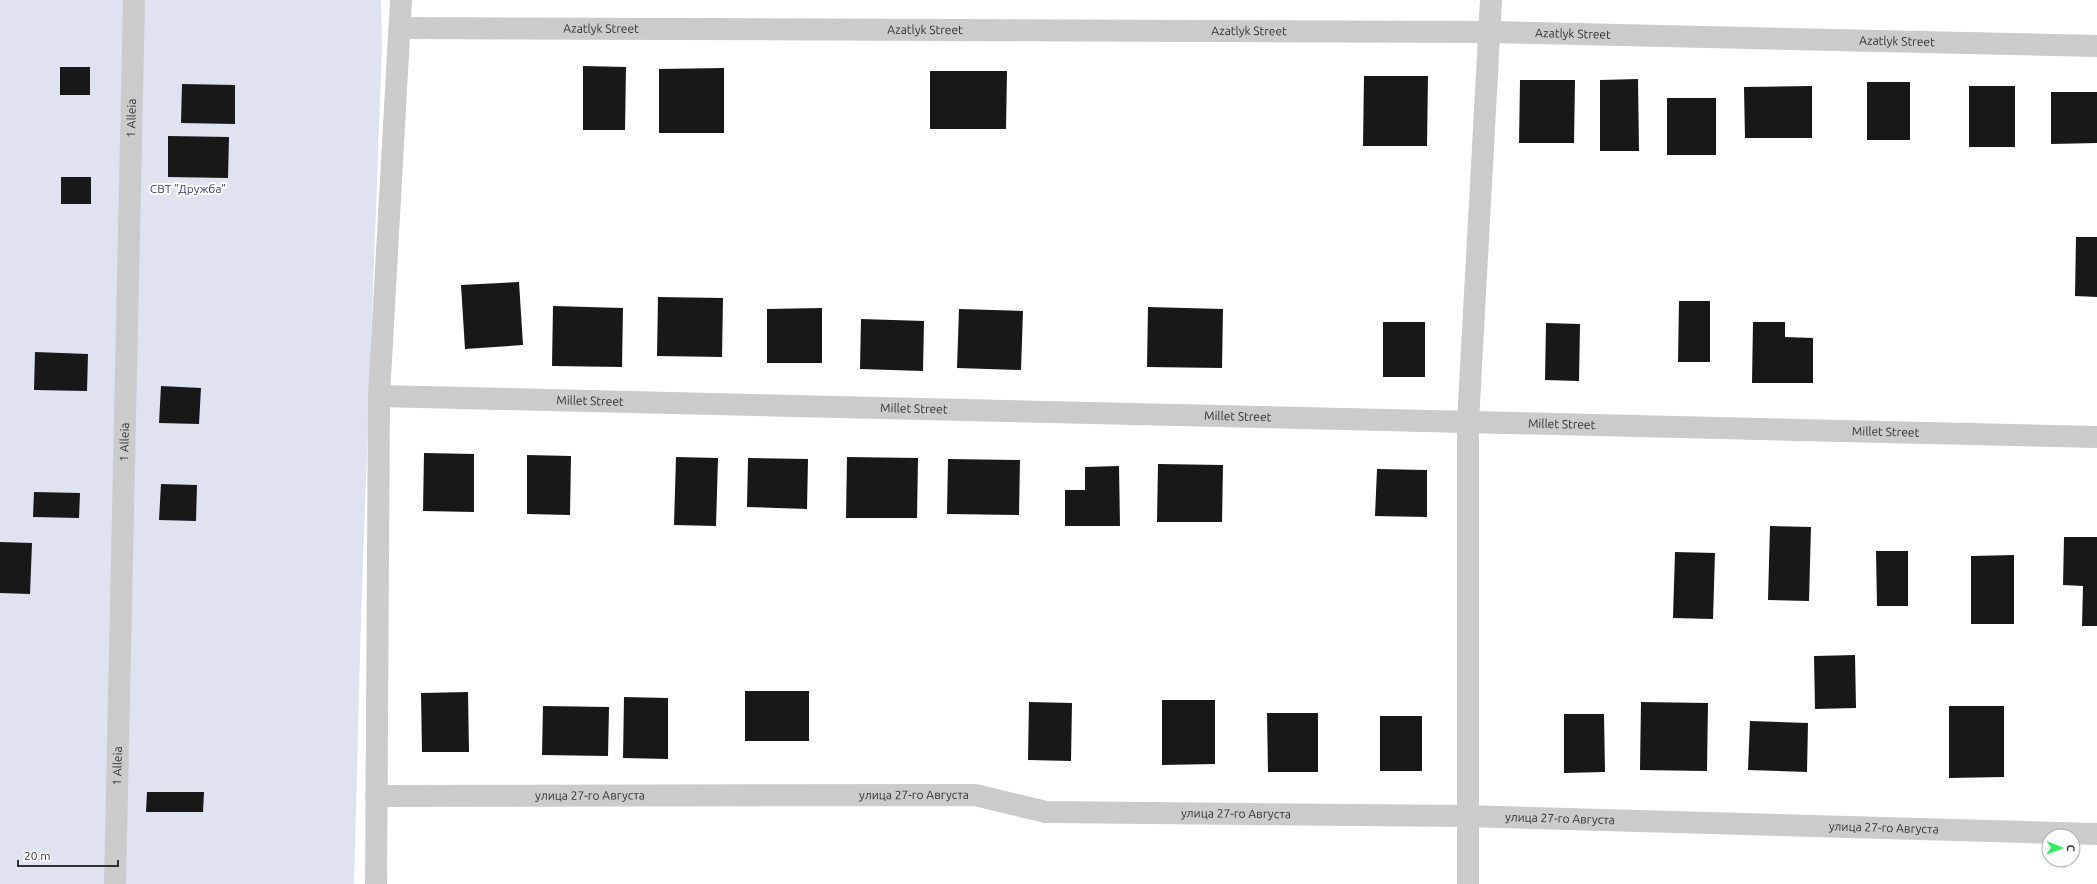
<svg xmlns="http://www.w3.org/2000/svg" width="2097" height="884" font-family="Ubuntu,sans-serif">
	<rect width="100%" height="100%" fill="#fff"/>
	<path fill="#dfe3ef" d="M0,0h381l1,46 -21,572 -7,266h-354z"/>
	<path fill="#181818" d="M583,66l43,1 -1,63h-42z
		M60,67h30v28h-30z
		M724,68v65h-65v-64z
		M930,71h77l-1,58h-76z
		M1364,76h64l-1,70h-64z
		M1638,79l1,72h-39v-71z
		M1520,80h55l-1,63h-55z
		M1867,82h43v58h-43z
		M182,84l53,1v39l-54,-1z
		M1812,86v52h-67l-1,-51z
		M1969,86h46v61h-46z
		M2051,92h46v51l-46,1z
		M1667,98h49v57h-49z
		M168,136l61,1 -1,41 -60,-1z
		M61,177h30v27h-30z
		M2076,237h21v60l-22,-1z
		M519,282l4,63 -58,4 -4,-64z
		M658,297l65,1 -1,59 -65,-1z
		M1679,301h31v61h-32z
		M553,306l70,2 -1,59 -70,-1z
		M1148,307l75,2 -1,59 -75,-1z
		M822,308v55h-55v-54z
		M959,309l64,2 -2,59 -64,-2z
		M861,319l63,2 -1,50 -63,-2z
		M1383,322h42v55h-42z
		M1753,322h32v15l28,1v45h-61z
		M1546,323l34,1 -1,57 -34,-1z
		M35,352l53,2 -1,37 -53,-1z
		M161,386l40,2 -2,36 -40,-1z
		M424,453l50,1v58l-51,-1z
		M527,455l44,1 -1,59 -43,-1z
		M676,457l42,1 -2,68 -42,-1z
		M847,457l71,1 -1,60h-71z
		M748,458l60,1 -1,50 -60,-2z
		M948,459l72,1 -1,55 -72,-1z
		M1158,464l65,1 -1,57h-65z
		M1119,466l1,60h-55v-36h20v-23z
		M1377,469l50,1v47l-52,-1z
		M161,484l36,1 -1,36 -37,-1z
		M34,492l46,1 -1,25 -46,-1z
		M1770,526l41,1 -2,74 -41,-1z
		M2064,537h33v89h-15l1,-40 -20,-1z
		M0,542l32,1 -2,51 -30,-1z
		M1876,551h32v55h-31z
		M1675,552l40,1 -2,66 -40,-1z
		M2014,555v69h-43v-68z
		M1855,655l1,53 -41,1 -1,-53z
		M745,691h64v50h-64z
		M468,692l1,60h-47l-1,-59z
		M624,697l44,1v61l-45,-1z
		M1162,700h53v64l-53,1z
		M1029,702l43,1 -1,58 -43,-1z
		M1641,702l67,1 -1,68 -67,-1z
		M543,706l66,1 -1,49 -66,-1z
		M1949,706h55v71l-55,1z
		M1267,713h51v59h-50z
		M1564,714h40l1,58 -41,1z
		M1380,716h42v55h-42z
		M1750,721l58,2 -1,49 -59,-2z
		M147,792h57l-1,20h-57z"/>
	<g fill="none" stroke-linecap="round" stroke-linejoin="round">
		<g stroke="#cbcbcb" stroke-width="22">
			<path id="s1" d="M401,28l1090,4 606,14"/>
			<path id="s2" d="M379,396l1718,41"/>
			<path id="s3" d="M376,796l599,-1 71,17 421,4 630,18"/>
			<path id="s4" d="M115,884l19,-884"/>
			<path d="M376,884l3,-488 22,-396"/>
			<path d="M1468,884v-462l23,-422"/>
		</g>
	</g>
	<g text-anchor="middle" stroke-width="4" stroke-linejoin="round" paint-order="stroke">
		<g font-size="12" fill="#313131" stroke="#fff">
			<text dy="4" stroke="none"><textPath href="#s1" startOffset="200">Azatlyk Street</textPath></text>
			<text dy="4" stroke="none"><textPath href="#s1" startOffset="524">Azatlyk Street</textPath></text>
			<text dy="4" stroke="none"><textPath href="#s1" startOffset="848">Azatlyk Street</textPath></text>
			<text dy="4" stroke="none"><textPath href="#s1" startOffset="1172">Azatlyk Street</textPath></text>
			<text dy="4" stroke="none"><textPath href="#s1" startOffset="1496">Azatlyk Street</textPath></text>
			<text dy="4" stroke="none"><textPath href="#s4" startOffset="766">1 Alleia</textPath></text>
			<text dy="4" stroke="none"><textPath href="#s2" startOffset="211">Millet Street</textPath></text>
			<text dy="4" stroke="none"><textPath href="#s2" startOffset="535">Millet Street</textPath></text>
			<text dy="4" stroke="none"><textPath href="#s2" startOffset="859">Millet Street</textPath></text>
			<text dy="4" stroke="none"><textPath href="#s2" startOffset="1183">Millet Street</textPath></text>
			<text dy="4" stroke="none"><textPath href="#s2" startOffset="1507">Millet Street</textPath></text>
			<text dy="4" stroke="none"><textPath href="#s4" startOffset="442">1 Alleia</textPath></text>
			<text dy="4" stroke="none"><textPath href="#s4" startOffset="118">1 Alleia</textPath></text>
			<text dy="4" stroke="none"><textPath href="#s3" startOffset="214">улица 27-го Августа</textPath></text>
			<text dy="4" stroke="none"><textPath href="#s3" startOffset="538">улица 27-го Августа</textPath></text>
			<text dy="4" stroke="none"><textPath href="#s3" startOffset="862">улица 27-го Августа</textPath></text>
			<text dy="4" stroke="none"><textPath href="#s3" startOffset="1186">улица 27-го Августа</textPath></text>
			<text dy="4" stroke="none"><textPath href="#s3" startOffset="1510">улица 27-го Августа</textPath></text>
		</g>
		<g font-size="12" fill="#3a4371" stroke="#fff">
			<text x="188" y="193">СВТ "Дружба"</text>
		</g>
	</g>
	<g transform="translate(2061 848) rotate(91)"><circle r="19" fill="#ffffff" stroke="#adadad"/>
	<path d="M0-3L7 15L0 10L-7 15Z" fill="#2af258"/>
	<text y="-6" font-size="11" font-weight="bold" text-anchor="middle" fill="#313131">С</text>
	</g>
	<path d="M18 860v6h100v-6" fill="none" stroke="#313131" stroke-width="2"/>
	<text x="24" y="860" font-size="12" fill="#313131" stroke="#ffffff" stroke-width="3" paint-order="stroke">20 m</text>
</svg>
